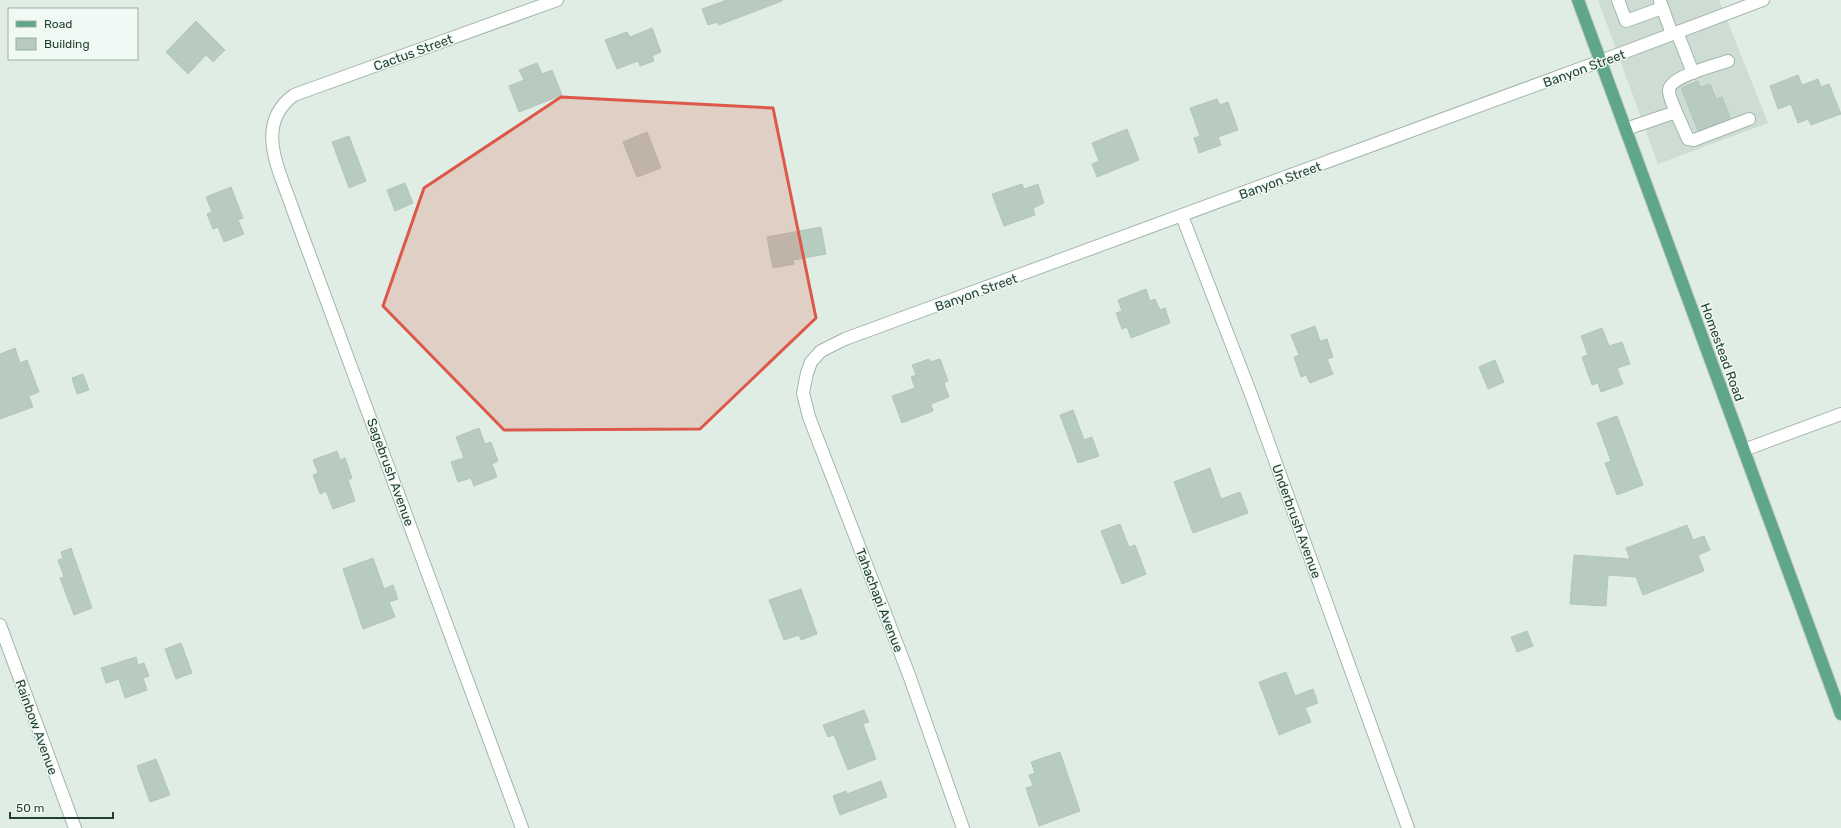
<svg xmlns="http://www.w3.org/2000/svg" width="1841" height="828" font-family="Rubik,sans-serif">
	<rect width="100%" height="100%" fill="#e0ede5"/>
	<path fill="#ceddd4" d="M1598,0h121l49,123 -110,41z"/>
	<path fill="#b8cbc0" stroke="#b2c7bb" d="M727,0h55v1l-63,24 -2,-3 -9,3 -6,-16z
		M196,21l29,29 -12,12 -7,-7 -18,19 -22,-22z
		M652,28l9,24 -9,4 2,5 -14,5 -2,-5 -21,8 -12,-29 22,-8 3,5z
		M537,63l5,11 10,-4 10,25 -43,17 -10,-26 15,-6 -5,-10z
		M1798,75l4,10 16,-6 3,8 8,-3 12,30 -30,11 -3,-6 -10,4 -7,-19 -13,5 -8,-23z
		M1698,81l2,6 10,-3 6,15 6,-2 8,21 -32,13 -17,-43z
		M1217,99l3,6 8,-3 10,28 -20,7 3,8 -22,8 -5,-15 6,-2 -10,-28z
		M1127,129l12,31 -42,17 -5,-13 7,-3 -7,-18z
		M647,132l14,36 -24,9 -14,-35z
		M349,136l17,45 -17,7 -17,-46z
		M405,183l8,20 -18,8 -8,-21z
		M1022,184l2,5 14,-5 6,19 -11,5 2,7 -31,11 -12,-32z
		M231,187l12,31 -5,2 6,14 -20,8 -6,-15 -5,2 -6,-15 5,-2 -6,-15z
		M821,227l5,27 -33,6 1,4 -21,4 -6,-31z
		M1146,289l4,12 5,-2 5,11 5,-2 5,15 -39,15 -4,-11 -5,2 -6,-16 6,-2 -4,-11z
		M1315,326l5,15 7,-2 6,18 -6,2 6,15 -23,9 -4,-8 -5,2 -7,-20 5,-2 -8,-20z
		M1602,328l7,18 13,-4 8,22 -13,4 6,16 -22,8 -3,-9 -6,2 -10,-28 6,-2 -7,-19z
		M15,348l5,15 7,-3 12,32 -10,4 4,11 -33,12v-65z
		M929,359l1,3 10,-3 8,22 -4,2 5,14 -18,7 2,7 -31,12 -10,-27 23,-8 -4,-11 5,-2 -4,-10z
		M1495,360l9,22 -16,7 -9,-22z
		M83,374l6,16 -12,4 -5,-16z
		M1073,410l11,30 8,-3 7,19 -21,7 -18,-48z
		M1617,416l26,69 -26,10 -12,-32 6,-2 -14,-38z
		M479,428l6,16 6,-2 7,19 -6,3 5,13 -23,9 -3,-8 -13,4 -7,-20 13,-4 -8,-21z
		M337,451l3,9 5,-2 7,20 -4,2 7,21 -22,8 -7,-18 -6,3 -7,-19 5,-2 -5,-13z
		M1210,468l11,31 19,-7 8,21 -55,20 -19,-51z
		M1120,524l9,23 6,-2 11,29 -24,10 -21,-53z
		M1687,525l6,15 11,-4 6,14 -12,5 6,16 -61,24 -7,-18 -28,-2 -2,31 -36,-2 4,-49 56,4 -4,-11z
		M71,548l21,60 -18,7 -14,-37 4,-1 -6,-17 5,-2 -2,-6z
		M373,558l11,31 9,-4 5,14 -9,3 6,15 -32,12 -20,-60z
		M801,589l16,45 -16,6 -2,-5 -15,5 -15,-40z
		M1527,631l6,15 -16,6 -6,-15z
		M181,643l11,30 -16,6 -11,-30z
		M136,657l2,8 6,-2 5,13 -6,2 4,12 -22,8 -6,-19 -13,4 -5,-15z
		M1286,672l9,24 18,-7 5,14 -13,5 6,14 -32,13 -20,-53z
		M864,710l5,12 -6,2 13,35 -28,11 -14,-35 -6,2 -5,-12z
		M1060,752l20,59 -41,15 -13,-38 7,-2 -4,-11 6,-2 -4,-11z
		M156,759l14,36 -20,7 -13,-36z
		M881,781l6,16 -47,18 -7,-19 13,-5 1,3z"/>
	<g fill="none" stroke-linecap="round" stroke-linejoin="round">
		<g stroke="#a2b5ab" stroke-width="14">
			<path id="minor" d="M1618,0l8,21 36,-13
				M1660,1l12,33
				M1677,32l16,41
				M1676,112c-2,-6 -7,-15 -7,-21 -1,-14 47,-26 59,-30
				M1626,129l50,-17 12,27 6,1 55,-21
				M1182,216l70,181 156,431
				M1744,450l97,-36
				M0,625l75,203
				M522,828l-229,-618c-13,-39 -40,-85 1,-115l263,-95
				M963,828l-54,-153 -100,-258 -6,-24 4,-20 4,-11 10,-11 24,-12 756,-278 162,-61"/>
		</g>
		<g stroke="#c0c9c5" stroke-width="14">
			<path id="major" d="M1578,0l263,714"/>
		</g>
		<use href="#minor" stroke="#fff" stroke-width="12"/>
		<use href="#major" stroke="#60a78a" stroke-width="12"/>
	</g>
	<path fill="#dd5848" fill-opacity="0.2" stroke="#dd5848" stroke-width="3" stroke-linejoin="round" d="M561,97l212,11 43,210 -116,111 -196,1 -121,-124 41,-118z"/>
	<g text-anchor="middle" stroke-width="3" stroke-linejoin="round" paint-order="stroke">
		<g font-size="13" fill="#1f3f31" stroke="#f1f9f4">
			<text transform="translate(413 52) rotate(-20)" y="5">Cactus Street</text>
			<text transform="translate(1584 68) rotate(-20)" y="5">Banyon Street</text>
			<text transform="translate(1280 180) rotate(-20)" y="5">Banyon Street</text>
			<text transform="translate(976 292) rotate(-20)" y="5">Banyon Street</text>
			<text transform="translate(1723 352) rotate(70)" y="5">Homestead Road</text>
			<text transform="translate(391 472) rotate(70)" y="5">Sagebrush Avenue</text>
			<text transform="translate(1297 521) rotate(70)" y="5">Underbrush Avenue</text>
			<text transform="translate(880 600) rotate(69)" y="5">Tahachapi Avenue</text>
			<text transform="translate(37 727) rotate(70)" y="5">Rainbow Avenue</text>
		</g>
	</g>
	<rect x="8" y="8" width="130" height="52" fill="#f1f9f4" stroke="#9dafa6"/>
	<rect x="16" y="21" width="20" height="6" fill="#60a78a" stroke="#9dafa6"/>
	<text x="44" y="28" font-size="12" fill="#1f3f31">Road</text>
	<rect x="16" y="38" width="20" height="12" fill="#b8cbc0" stroke="#9dafa6"/>
	<text x="44" y="48" font-size="12" fill="#1f3f31">Building</text>
	<path d="M10 812v6h103v-6" fill="none" stroke="#1f3f31" stroke-width="2"/>
	<text x="16" y="812" font-size="12" fill="#1f3f31" stroke="#f1f9f4" stroke-width="3" paint-order="stroke">50 m</text>
</svg>
